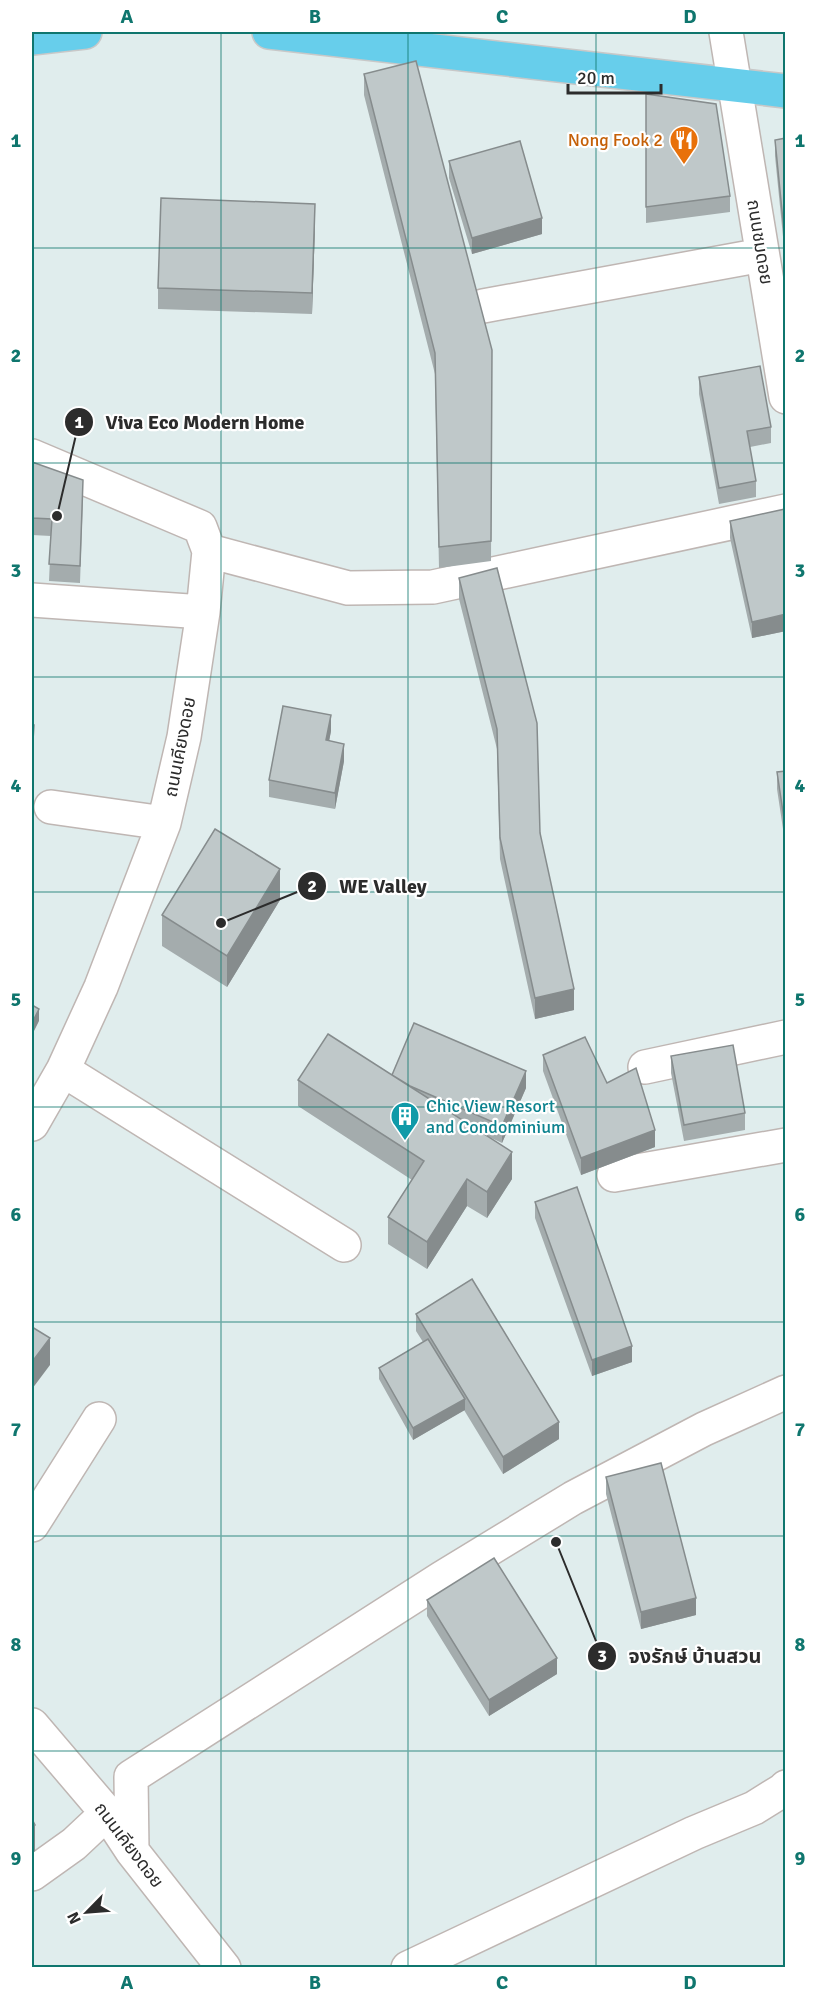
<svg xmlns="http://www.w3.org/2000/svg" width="817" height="1999" font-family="Signika,'Noto Sans Thai',sans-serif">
	<rect width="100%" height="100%" fill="#e0eded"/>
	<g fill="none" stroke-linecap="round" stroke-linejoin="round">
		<g stroke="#bfb6b3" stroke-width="36">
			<path id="minor" d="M726,32l60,365
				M483,306l279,-51
				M32,456l168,71 9,24 -6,61 -19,125 -20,86 -63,164 -38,83 -31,54
				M209,551l139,37 85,-1 353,-76
				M32,600l171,12
				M51,807l113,16
				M645,1067l141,-30
				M63,1070l281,175
				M614,1175l172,-30
				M32,1525l67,-106
				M32,1725l75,88 25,38 92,117
				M132,1851l-1,-74 311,-199 131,-80 131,-69 82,-37
				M32,1874l42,-30 33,-31
				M408,1968l286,-135 60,-25 29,-18 3,-3"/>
		</g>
		<g stroke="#c8c8c8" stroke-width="36">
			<path id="major" d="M269,32l517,59
				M32,38l53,-6"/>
		</g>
		<use href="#minor" stroke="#fff" stroke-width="33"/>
		<use href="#major" stroke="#67ceeb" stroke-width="33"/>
	</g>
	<path fill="#a4acad" d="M364,74l128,276 -1,211 -52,7 -4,-194 -71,-279z
		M646,94l84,102v16l-84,11z
		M786,138v109h-2l-9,-91v-16z
		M449,161l93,73 -70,20 -23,-76z
		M315,225l-3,89 -154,-5v-21z
		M699,377l72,50v16l-21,4 6,34v16l-37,7 -20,-110z
		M32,462l51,35 -3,86 -31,-2 2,-45 -19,-1z
		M785,509l1,122 -34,7 -22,-100v-17z
		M459,578l81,255 34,177 -39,9 -35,-160 -3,-110 -38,-150z
		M331,731l-2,10 15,20 -9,48 -66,-12v-17z
		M786,771v78l-9,-60v-17z
		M280,900l-53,87 -65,-41v-31z
		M543,1055l64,28 48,64 -74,28 -38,-104z
		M671,1056l74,57v17l-61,11 -13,-68z
		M392,1075l134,13 -24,55 -15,-7 25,43 -25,39 -20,-12 -40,63 -39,-25v-27l24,-37 -114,-74v-26z
		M535,1202l97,160 -40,14 -57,-158z
		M416,1314l143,125 -56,35 -39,-64 -51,30 -34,-61v-11l44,-26 -7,-11z
		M606,1477l90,138 -55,14 -35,-135z
		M427,1600l130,74 -68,42 -62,-100z"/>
	<path fill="#868c8d" d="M315,204v21l-3,89v-21z
		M542,218v16l-70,20v-16z
		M786,614v17l-34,7v-16z
		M331,715v16l-5,26v-17z
		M34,725v27l-2,31v-27z
		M344,744v17l-9,48v-16z
		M280,869v31l-53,87v-31z
		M574,989v21l-39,9v-21z
		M39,1009v12l-7,14v-12z
		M526,1071v17l-24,55v-17z
		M655,1130v17l-74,28v-17z
		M512,1152v27l-25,39v-26z
		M467,1179v27l-40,63v-27z
		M50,1338v27l-18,24v-27z
		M632,1346v16l-40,14v-16z
		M465,1399v11l-52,30v-12z
		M559,1422v17l-56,35v-17z
		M696,1598v17l-55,14v-17z
		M557,1658v16l-68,42v-16z
		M35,1825v26l-3,3v-27z"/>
	<path fill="#bfc8c9" stroke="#868c8d" stroke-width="1.5" d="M416,61l76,289 -1,191 -52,6 -4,-194 -71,-279z
		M646,94l70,10 14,92 -84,11z
		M786,138v93h-2l-9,-91z
		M520,141l22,77 -70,20 -23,-77z
		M161,198l154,6 -3,89 -154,-5z
		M760,366l11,61 -24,4 9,50 -37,7 -20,-111z
		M32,462l51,18 -3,86 -31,-2 3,-45 -20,-1z
		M785,509l1,105 -34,8 -22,-101z
		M497,568l40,155 3,110 34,156 -39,9 -35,-160 -3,-109 -38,-151z
		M283,706l48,9 -5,25 18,4 -9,49 -66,-13z
		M32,725h2l-2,31z
		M786,771v61l-9,-60z
		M215,829l65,40 -53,87 -65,-41z
		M32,1005l7,4 -7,14z
		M414,1023l112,48 -24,55 -92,-40 -18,-11z
		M328,1034l184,118 -25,40 -20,-13 -40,63 -39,-25 36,-56 -126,-81z
		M585,1037l22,46 29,-15 19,62 -74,28 -38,-103z
		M733,1045l12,68 -61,12 -13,-69z
		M577,1187l55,159 -40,14 -57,-158z
		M472,1279l87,143 -56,35 -87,-143z
		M32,1327l18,11 -18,24z
		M428,1339l37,60 -52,29 -34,-60z
		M661,1463l35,135 -55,14 -35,-135z
		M494,1558l63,100 -68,42 -62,-100z
		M32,1819l3,6 -3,2z"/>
	<path fill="none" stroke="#0f766e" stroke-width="1.5" stroke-opacity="0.55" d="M221,32v1936M408,32v1936M596,32v1936M32,248h754M32,463h754M32,677h754M32,892h754M32,1107h754M32,1322h754M32,1536h754M32,1751h754"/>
	<defs>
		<g id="restaurant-pin" transform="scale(1.5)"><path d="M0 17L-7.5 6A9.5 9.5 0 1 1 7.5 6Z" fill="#e8710a" stroke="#fff"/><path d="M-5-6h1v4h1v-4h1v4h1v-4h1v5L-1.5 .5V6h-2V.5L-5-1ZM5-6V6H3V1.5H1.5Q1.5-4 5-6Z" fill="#fff"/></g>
		<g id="building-pin" transform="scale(1.5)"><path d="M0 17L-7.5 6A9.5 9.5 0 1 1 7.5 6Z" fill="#0f9aa8" stroke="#fff"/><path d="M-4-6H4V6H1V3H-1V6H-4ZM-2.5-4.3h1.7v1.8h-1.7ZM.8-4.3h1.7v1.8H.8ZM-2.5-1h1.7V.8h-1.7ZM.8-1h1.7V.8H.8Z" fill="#fff"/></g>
	</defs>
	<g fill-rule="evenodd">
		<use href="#restaurant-pin" x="684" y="140"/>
		<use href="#building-pin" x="405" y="1116"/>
	</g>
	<g text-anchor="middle" stroke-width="4.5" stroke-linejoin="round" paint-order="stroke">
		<g font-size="18" fill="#c56008" stroke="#fff" text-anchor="end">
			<text x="663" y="146">Nong Fook 2</text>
		</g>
		<g font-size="18" fill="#2c2c2c" stroke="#fff">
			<text transform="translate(760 242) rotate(81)" y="6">ถนนชมดอย</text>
			<text transform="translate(180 747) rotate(-79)" y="6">ถนนเคียงดอย</text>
			<text transform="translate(129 1845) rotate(53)" y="6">ถนนเคียงดอย</text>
		</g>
		<g font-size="18" fill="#0d838f" stroke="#fff" text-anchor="start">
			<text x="426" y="1112">Chic View Resort<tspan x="426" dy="21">and Condominium</tspan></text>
		</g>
	</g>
	<path fill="none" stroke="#2c2c2c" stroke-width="2" d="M57 516L79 422M221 923L312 886M556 1542L602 1656"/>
	<g fill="#2c2c2c" stroke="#fff" stroke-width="2">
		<circle cx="57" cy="516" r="6"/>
		<circle cx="221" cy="923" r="6"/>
		<circle cx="556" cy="1542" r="6"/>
		<circle cx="79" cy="422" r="15"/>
		<circle cx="312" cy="886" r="15"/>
		<circle cx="602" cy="1656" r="15"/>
	</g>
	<g font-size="18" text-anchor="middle" font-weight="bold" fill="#fff">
		<text x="79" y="428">1</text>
		<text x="312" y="892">2</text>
		<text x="602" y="1662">3</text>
	</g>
	<g font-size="20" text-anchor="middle" font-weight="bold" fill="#2c2c2c" stroke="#fff" stroke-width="4.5" stroke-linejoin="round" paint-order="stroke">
		<text x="205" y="429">Viva Eco Modern Home</text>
		<text x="383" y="893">WE Valley</text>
		<text x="695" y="1663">จงรักษ์ บ้านสวน</text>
	</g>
	<rect width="817" height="1999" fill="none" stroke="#ffffff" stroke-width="66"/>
	<g transform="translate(87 1912) rotate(245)" stroke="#ffffff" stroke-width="4.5" paint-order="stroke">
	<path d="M0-4.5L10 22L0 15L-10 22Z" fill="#2c2c2c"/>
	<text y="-9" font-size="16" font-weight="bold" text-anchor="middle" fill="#2c2c2c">N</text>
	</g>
	<path d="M568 84v9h93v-9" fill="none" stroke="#2c2c2c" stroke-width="3"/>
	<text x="577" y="84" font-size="18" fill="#2c2c2c" stroke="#ffffff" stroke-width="4.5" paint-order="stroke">20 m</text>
	<rect x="33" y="33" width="751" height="1933" fill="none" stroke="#0f766e" stroke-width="2"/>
	<g font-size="20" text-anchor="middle" font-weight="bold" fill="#0f766e">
		<text x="127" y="23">A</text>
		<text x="315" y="23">B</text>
		<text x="502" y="23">C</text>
		<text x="690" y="23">D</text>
		<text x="16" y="147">1</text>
		<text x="800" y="147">1</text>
		<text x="16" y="362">2</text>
		<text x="800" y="362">2</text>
		<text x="16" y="577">3</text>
		<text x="800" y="577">3</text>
		<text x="16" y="792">4</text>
		<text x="800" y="792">4</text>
		<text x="16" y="1006">5</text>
		<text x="800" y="1006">5</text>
		<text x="16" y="1221">6</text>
		<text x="800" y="1221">6</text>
		<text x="16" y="1436">7</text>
		<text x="800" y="1436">7</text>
		<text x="16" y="1651">8</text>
		<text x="800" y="1651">8</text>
		<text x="16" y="1865">9</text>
		<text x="800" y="1865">9</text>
		<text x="127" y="1989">A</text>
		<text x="315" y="1989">B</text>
		<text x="502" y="1989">C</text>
		<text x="690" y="1989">D</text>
	</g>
</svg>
